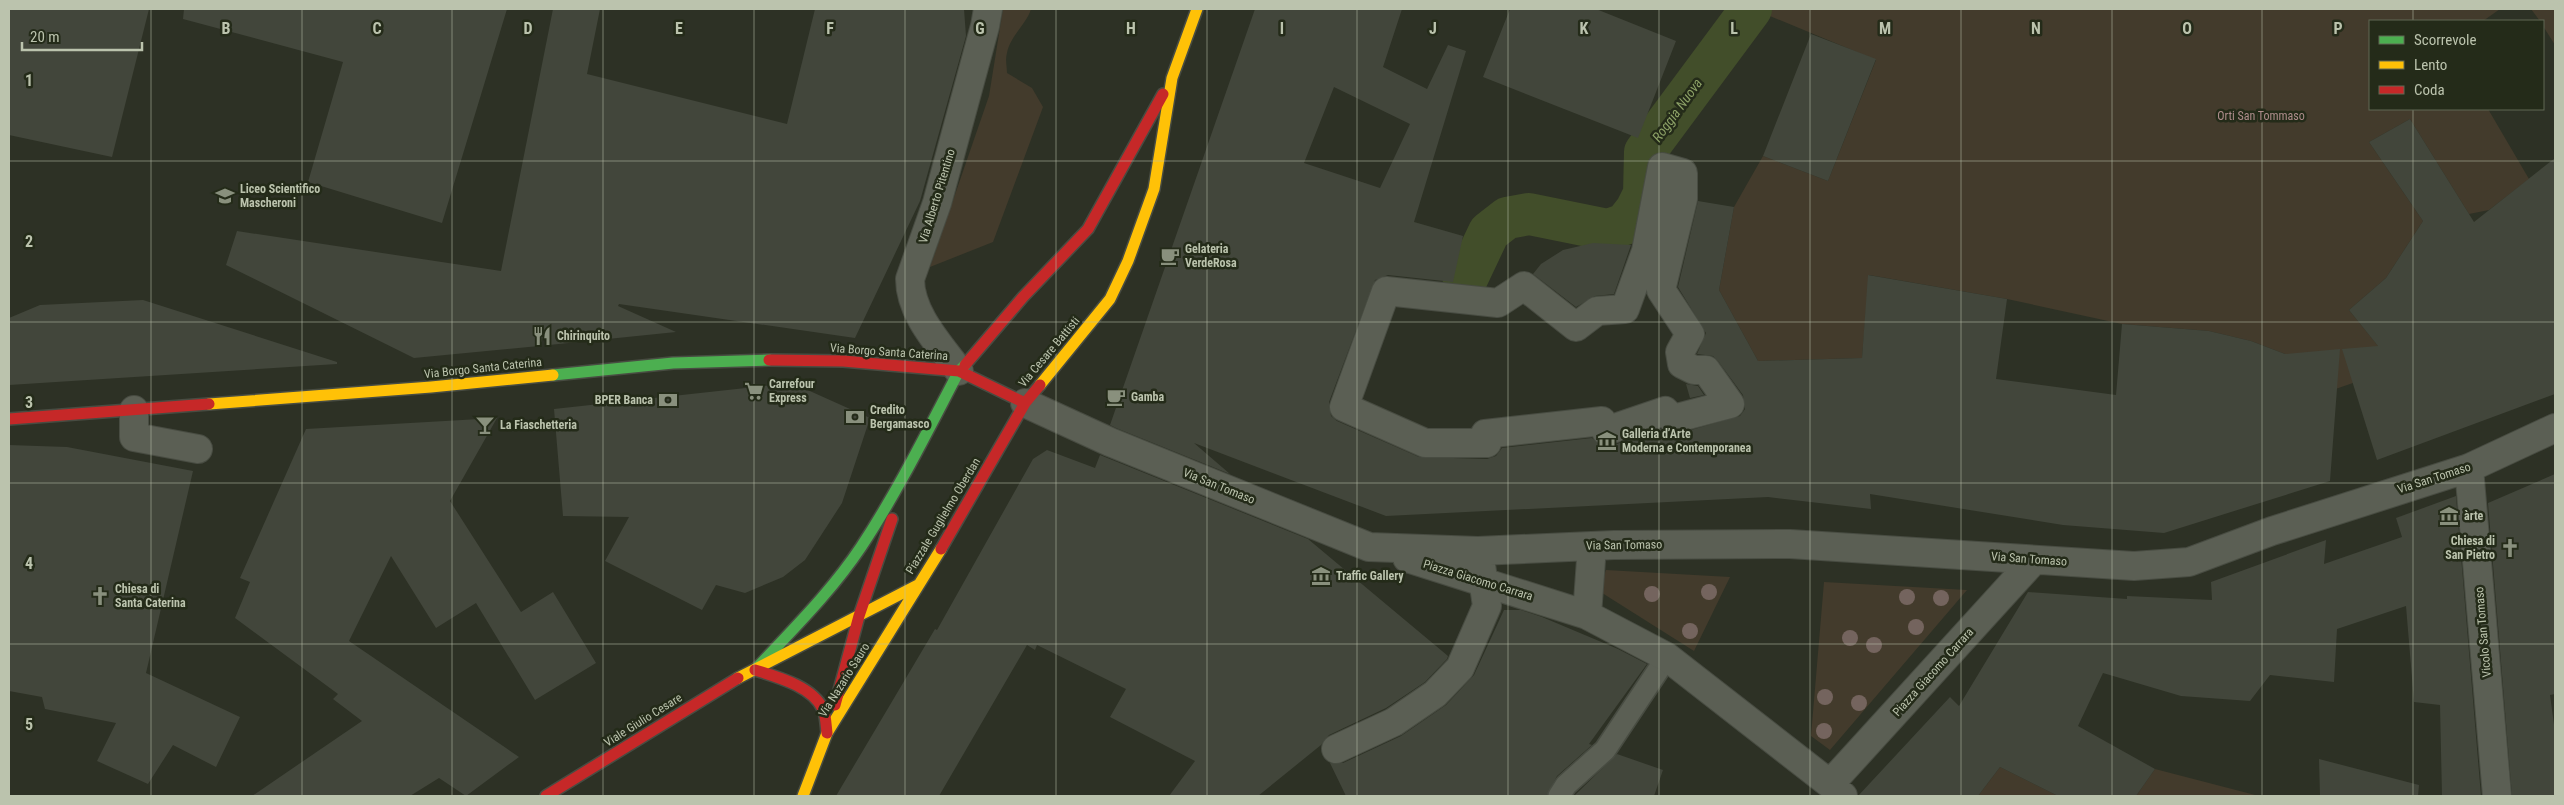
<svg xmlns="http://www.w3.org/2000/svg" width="2564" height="805" font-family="'Roboto Condensed',sans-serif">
	<rect width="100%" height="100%" fill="#2d3125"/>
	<path fill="#433b2c" d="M1003,9h28c-5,16 -21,27 -24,44 -2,6 0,14 0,20l25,15 11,19 -50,135 -63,25 59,-171z
		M1753,9h747l-17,12h-113v88h118l41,70 -40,31 -20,4 -59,-95 -41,23 54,79 -37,57 -37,32 47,58 -69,24 -42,-38 -34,-13 -42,-10 -87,-7 -115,-25 -138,-24 -7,83 -104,3 -39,-71 15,-83 29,-51 65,25 48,-121z
		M2531,9h24v36l-12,-19v-5h-3z
		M1606,570l124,7 -36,74 -95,-60z
		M1824,582l143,8 -137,160 -19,-14z
		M2000,767l58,29h-80z
		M2155,769l104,27h-123z"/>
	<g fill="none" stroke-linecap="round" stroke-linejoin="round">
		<path stroke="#424e2a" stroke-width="42" d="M1463,287l26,-55 18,-14 22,-4 79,16 17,-6 11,-14 8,-16 1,-42 106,-143"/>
	</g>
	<path fill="#42463b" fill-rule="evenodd" d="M9,9h140l-37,148 -103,-22z
		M184,9h323l-65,214 -134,-41 35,-120 -160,-43z
		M553,9h47l-13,65 200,50 28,-115h149l2,27 -46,165 -65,137 -236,-34 -1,2 58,26 -127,13 -1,-15 -9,16 -125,12 -188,-93 11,-34 264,40z
		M1255,9h147l-19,58 44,22 21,-44 18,6 -52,171 49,14 -10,46 -65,-7 -13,5 -46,122 2,14 6,5 82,36 68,2 9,-3 6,-8 90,-10 11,8h8l50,-17 7,5h9l63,-18 5,-7 -2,-14 -25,-34 -5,-5 -16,-2 9,-21 -28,-46 20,-86 36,6 -15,83 39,71 104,-3 6,-83 139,24 -11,80 120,16 6,-71 87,7 42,10 34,13 55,-5 -10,132 -166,52 -101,-8 -193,-31 1,15 -103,-12 -382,19 -192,-73 36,31 -114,-46 -6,-3zM1334,87l76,37 -30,64 -76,-25z
		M1510,9h86l80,32 -38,97 -155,-61z
		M1811,34l65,25 -48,122 -65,-25z
		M2410,119l64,103 81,-64v236l-178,66 -35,-111 36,-3 -29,-36 37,-32 37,-57 -54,-79z
		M1593,243l38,2 -17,49 -19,2 -19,11 -43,-33 8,-10 22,-14z
		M143,300l194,62v2l-328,21v-67l31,-13z
		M792,383l78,35 -28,85 -37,57 -22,17 -38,16 -29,-8 -14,25 -97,-49 24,-44 -66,-1 -9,-107z
		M1686,384l12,2 6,9 -14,3z
		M497,418l-47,83 71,111 32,-20 43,71 -61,37 -59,-97 -40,25 -45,-72 -42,85 170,116 -53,39 -27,-18 -29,18h-158l110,-75 -29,-22 5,-5 -103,-76 15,-36 -10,-4 66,-149z
		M9,445l58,2 126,24 -47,202 94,44 -24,50 -43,-22 -25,39 -51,-23 19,-38 -71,-14 -3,-12 -33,-6z
		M1047,450l48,18 5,-13 208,84 140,117 -1,3 -22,23 -39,26 -57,27 -8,10 -63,51h-89l26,-35 -85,-44 16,-28 -89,-44 -2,5 -8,-5 -88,151h-103l99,-167 2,1 96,-171z
		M2555,474v220l-5,1 5,37v64h-43l-24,-293z
		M2456,496l25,300h-39l-2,-91 -26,-3 -8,-96 -69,23 -3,53 -64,-7 -20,26 -69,-5 -78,-23 -25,53 77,43 -19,27h-78l-58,-29 -22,29h-120l92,-99 9,9 69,-114 99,7v-3l85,4 -1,-18 115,-42 -2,24 78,-27 -6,-19z
		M1504,610h17l21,7 76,32 29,15 -58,80 3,1 -35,31 -10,20h-201l-16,-33h13l58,-27 45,-31 28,-30z
		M1617,754l46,16 -9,26h-80z
		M2319,759l100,26 -1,11h-98z"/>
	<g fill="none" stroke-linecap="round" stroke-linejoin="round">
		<g stroke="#484c42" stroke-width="24">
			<path id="lane" d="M1559,796l7,-11 39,-35 62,-93"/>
		</g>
		<g stroke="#484c42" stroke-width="30">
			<path id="street" d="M1662,167l21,6v26l-22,91 29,44 -10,18 2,12 12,6h12l24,34 -57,15 -8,-8 -59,20 -4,-10 -117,13 2,9h-62l-81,-36 42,-116 112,12 26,-17 52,41 21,-16 28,-2 21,-58z
				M959,371c-19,-26 -49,-57 -49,-92l27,-76 48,-177 3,-17
				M1025,403l85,39 259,105 109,4 136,-6 176,-1 344,22 55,-4 83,-31 197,-63 86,-40
				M134,410v27l64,12
				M2469,468l28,328
				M1407,558l180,57 80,42 163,127 13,12
				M1587,615l5,-69
				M1336,749l58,-27 41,-28 25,-26 27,-62 -6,-41
				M1830,784l204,-224"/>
		</g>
		<g stroke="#484c42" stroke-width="14">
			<path id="fast" d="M553,375l120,-12 96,-3
				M755,670c37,-40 76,-78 106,-123 37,-56 67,-117 98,-176l6,-6"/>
		</g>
		<g stroke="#484c42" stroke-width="14">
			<path id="slow" d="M1040,385l70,-86 18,-38 26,-72 18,-111 25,-69
				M209,404l222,-17 122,-12
				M738,678l180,-93
				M803,796l24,-63 114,-184"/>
		</g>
		<g stroke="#484c42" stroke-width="14">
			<path id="jam" d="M769,360l74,1 116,10 66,32
				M965,365l58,-68 65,-68 75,-135
				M9,419l200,-15
				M941,549l84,-146 15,-18
				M755,670c22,7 57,16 68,39 3,7 3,16 4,24
				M835,705l24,-89 33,-97
				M546,796l192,-118"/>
		</g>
		<use href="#lane" stroke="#5b5f54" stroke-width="21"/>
		<use href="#street" stroke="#5b5f54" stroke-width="28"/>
		<use href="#fast" stroke="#4caf50" stroke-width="11"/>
		<use href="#slow" stroke="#ffc107" stroke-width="11"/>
		<use href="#jam" stroke="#c62828" stroke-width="11"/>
	</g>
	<g fill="#74645e">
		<circle cx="1709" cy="592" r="8"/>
		<circle cx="1652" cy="594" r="8"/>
		<circle cx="1907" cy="597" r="8"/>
		<circle cx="1941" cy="598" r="8"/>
		<circle cx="1916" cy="627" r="8"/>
		<circle cx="1690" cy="631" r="8"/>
		<circle cx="1850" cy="638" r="8"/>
		<circle cx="1874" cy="645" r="8"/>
		<circle cx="1825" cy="697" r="8"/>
		<circle cx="1859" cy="703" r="8"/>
		<circle cx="1824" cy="731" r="8"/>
	</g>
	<path fill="none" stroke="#bbc3ad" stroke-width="1" stroke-opacity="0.55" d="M151,9v787M302,9v787M452,9v787M603,9v787M754,9v787M905,9v787M1056,9v787M1207,9v787M1357,9v787M1508,9v787M1659,9v787M1810,9v787M1961,9v787M2112,9v787M2262,9v787M2413,9v12M2413,109v687M9,161h2546M9,322h2546M9,483h2546M9,644h2546"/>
	<defs>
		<g id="school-bare" transform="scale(1.5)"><path d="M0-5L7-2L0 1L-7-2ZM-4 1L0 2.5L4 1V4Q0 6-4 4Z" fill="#89907d" stroke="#242b19" stroke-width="2.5" paint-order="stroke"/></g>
		<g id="cafe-bare" transform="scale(1.5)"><path d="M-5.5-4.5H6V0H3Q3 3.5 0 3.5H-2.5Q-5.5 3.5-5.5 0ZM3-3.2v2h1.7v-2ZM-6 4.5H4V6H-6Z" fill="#89907d" stroke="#242b19" stroke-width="2.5" paint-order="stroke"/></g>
		<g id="restaurant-bare" transform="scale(1.5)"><path d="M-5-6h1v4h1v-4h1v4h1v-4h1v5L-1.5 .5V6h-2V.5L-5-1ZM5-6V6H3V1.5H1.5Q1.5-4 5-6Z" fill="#89907d" stroke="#242b19" stroke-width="2.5" paint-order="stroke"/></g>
		<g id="supermarket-bare" transform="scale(1.5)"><path d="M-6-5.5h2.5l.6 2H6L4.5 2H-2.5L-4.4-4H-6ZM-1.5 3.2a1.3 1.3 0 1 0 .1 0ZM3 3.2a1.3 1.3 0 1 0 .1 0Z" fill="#89907d" stroke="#242b19" stroke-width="2.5" paint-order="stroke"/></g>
		<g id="bank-bare" transform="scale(1.5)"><path d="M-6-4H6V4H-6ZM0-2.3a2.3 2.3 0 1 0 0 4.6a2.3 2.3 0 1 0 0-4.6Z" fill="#89907d" stroke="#242b19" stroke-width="2.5" paint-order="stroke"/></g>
		<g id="bar-bare" transform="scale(1.5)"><path d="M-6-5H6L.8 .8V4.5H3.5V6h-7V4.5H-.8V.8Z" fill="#89907d" stroke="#242b19" stroke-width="2.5" paint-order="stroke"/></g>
		<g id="museum-bare" transform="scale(1.5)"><path d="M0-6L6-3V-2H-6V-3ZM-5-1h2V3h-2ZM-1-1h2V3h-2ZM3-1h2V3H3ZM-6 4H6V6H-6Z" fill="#89907d" stroke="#242b19" stroke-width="2.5" paint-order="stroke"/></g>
		<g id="church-bare" transform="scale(1.5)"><path d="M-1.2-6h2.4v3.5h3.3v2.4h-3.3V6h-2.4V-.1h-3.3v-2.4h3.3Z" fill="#89907d" stroke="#242b19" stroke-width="2.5" paint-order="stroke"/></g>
	</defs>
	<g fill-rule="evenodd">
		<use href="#school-bare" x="225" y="196"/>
		<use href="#cafe-bare" x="1170" y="256"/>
		<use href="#restaurant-bare" x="542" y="336"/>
		<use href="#supermarket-bare" x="754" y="391"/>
		<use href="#cafe-bare" x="1116" y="397"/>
		<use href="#bank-bare" x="668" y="400"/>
		<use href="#bank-bare" x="855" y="417"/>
		<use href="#bar-bare" x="485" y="425"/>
		<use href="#museum-bare" x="1607" y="441"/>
		<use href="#museum-bare" x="2449" y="516"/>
		<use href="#church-bare" x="2510" y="548"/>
		<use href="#museum-bare" x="1321" y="576"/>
		<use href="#church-bare" x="100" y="596"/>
	</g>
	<g text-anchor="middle" stroke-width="5" stroke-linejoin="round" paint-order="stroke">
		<g font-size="12" fill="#ae8d8c" stroke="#242b19">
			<text x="2261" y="120">Orti San Tommaso</text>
		</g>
		<g font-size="12" font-weight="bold" fill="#bbc3ad" stroke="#242b19" text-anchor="start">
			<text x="240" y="193">Liceo Scientifico<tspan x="240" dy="14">Mascheroni</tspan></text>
			<text x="1185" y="253">Gelateria<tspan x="1185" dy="14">VerdeRosa</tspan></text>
			<text x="557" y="340">Chirinquito</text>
			<text x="769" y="388">Carrefour<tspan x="769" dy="14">Express</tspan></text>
			<text x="1131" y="401">Gamba</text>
			<text x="653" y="404" text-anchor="end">BPER Banca</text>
			<text x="870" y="414">Credito<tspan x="870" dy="14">Bergamasco</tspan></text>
			<text x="500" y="429">La Fiaschetteria</text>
			<text x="1622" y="438">Galleria d’Arte<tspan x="1622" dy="14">Moderna e Contemporanea</tspan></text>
			<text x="2464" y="520">àrte</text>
			<text x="2495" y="545" text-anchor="end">Chiesa di<tspan x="2495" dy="14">San Pietro</tspan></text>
			<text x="1336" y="580">Traffic Gallery</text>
			<text x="115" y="593">Chiesa di<tspan x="115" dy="14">Santa Caterina</tspan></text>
		</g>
		<g font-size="12" fill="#bbc3ad" stroke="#242b19">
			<text transform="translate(937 196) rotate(-73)" y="4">Via Alberto Pitentino</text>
			<text transform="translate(889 352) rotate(4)" y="4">Via Borgo Santa Caterina</text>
			<text transform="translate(1049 352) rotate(-50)" y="4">Via Cesare Battisti</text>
			<text transform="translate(483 368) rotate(-6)" y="4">Via Borgo Santa Caterina</text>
			<text transform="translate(2434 478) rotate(-18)" y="4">Via San Tomaso</text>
			<text transform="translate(1219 486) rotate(22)" y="4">Via San Tomaso</text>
			<text transform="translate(943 516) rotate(-59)" y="4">Piazzale Guglielmo Oberdan</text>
			<text transform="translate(1624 545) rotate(-1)" y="4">Via San Tomaso</text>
			<text transform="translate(2029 559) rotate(4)" y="4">Via San Tomaso</text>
			<text transform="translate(1478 580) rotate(17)" y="4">Piazza Giacomo Carrara</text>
			<text transform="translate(2483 632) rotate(-95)" y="4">Vicolo San Tomaso</text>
			<text transform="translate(1933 672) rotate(-48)" y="4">Piazza Giacomo Carrara</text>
			<text transform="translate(844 680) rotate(-58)" y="4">Via Nazario Sauro</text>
			<text transform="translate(643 720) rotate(-32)" y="4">Viale Giulio Cesare</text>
		</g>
		<g font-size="14" font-style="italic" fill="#8da267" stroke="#242b19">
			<text transform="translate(1677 110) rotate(-54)" y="5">Roggia Nuova</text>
		</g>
	</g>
	<g font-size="16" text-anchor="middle" font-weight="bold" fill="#bbc3ad" stroke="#242b19" stroke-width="5" stroke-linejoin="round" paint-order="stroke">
		<text x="226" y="34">B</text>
		<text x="377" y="34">C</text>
		<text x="528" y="34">D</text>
		<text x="679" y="34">E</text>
		<text x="830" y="34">F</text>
		<text x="980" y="34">G</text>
		<text x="1131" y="34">H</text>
		<text x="1282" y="34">I</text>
		<text x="1433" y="34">J</text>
		<text x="1584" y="34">K</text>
		<text x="1734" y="34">L</text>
		<text x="1885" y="34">M</text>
		<text x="2036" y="34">N</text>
		<text x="2187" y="34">O</text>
		<text x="2338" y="34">P</text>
		<text x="29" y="86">1</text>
		<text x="29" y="247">2</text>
		<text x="29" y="408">3</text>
		<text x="29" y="569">4</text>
		<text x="29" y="730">5</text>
	</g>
	<rect width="2564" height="805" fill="none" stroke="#bbc3ad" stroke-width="20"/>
	<rect x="2369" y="20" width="175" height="90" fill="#242b19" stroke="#606854"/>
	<rect x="2379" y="36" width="25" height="8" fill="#4caf50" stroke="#606854"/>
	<text x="2414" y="45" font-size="15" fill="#bbc3ad">Scorrevole</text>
	<rect x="2379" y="61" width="25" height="8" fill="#ffc107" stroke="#606854"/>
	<text x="2414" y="70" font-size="15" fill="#bbc3ad">Lento</text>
	<rect x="2379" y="86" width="25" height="8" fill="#c62828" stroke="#606854"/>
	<text x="2414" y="95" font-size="15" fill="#bbc3ad">Coda</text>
	<path d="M22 42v8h120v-8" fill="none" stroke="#bbc3ad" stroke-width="2.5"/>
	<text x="30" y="42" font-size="15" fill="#bbc3ad" stroke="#242b19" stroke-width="4" paint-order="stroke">20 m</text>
</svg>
